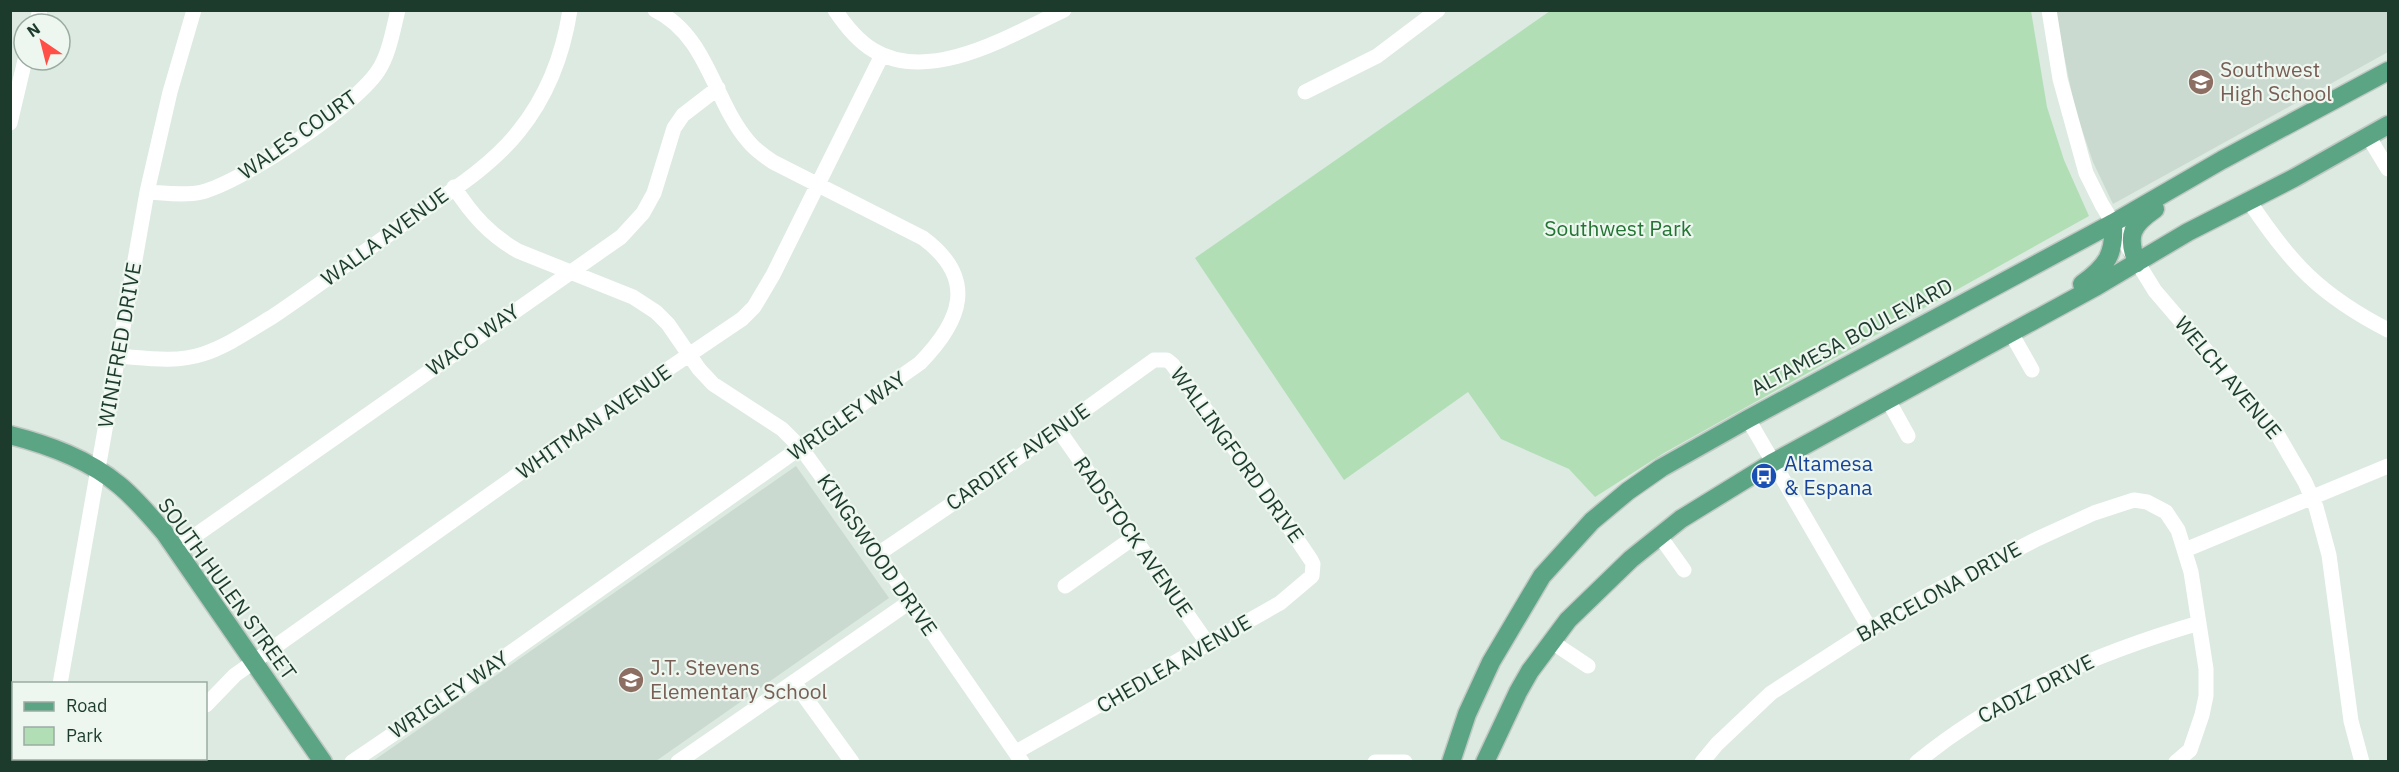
<svg xmlns="http://www.w3.org/2000/svg" width="2399" height="772" font-family="'IBM Plex Sans',sans-serif">
	<rect width="100%" height="100%" fill="#dceae1"/>
	<path fill="#cbdad0" d="M2055,11h333v41l-275,152 -20,-42 -18,-53z
		M796,466l93,132 -233,163h-283z"/>
	<path fill="#b2deb6" d="M1550,11h481l16,96 17,53 25,56 -425,237 -69,44 -26,-28 -68,-30 -33,-47 -124,88 -149,-222z"/>
	<g fill="none" stroke-linecap="round" stroke-linejoin="round">
		<g stroke="#c0c8c4" stroke-width="21">
			<path id="major" d="M2137,263c-11,-28 -5,-38 18,-54
				M2082,284c25,-18 33,-30 31,-61
				M10,435c39,10 78,24 109,50 16,13 31,31 45,47l159,230
				M1451,762l16,-48 24,-52 51,-86 50,-55 36,-30 33,-23 87,-49 365,-196 109,-63 166,-89
				M1485,762l33,-70 12,-21 38,-51 63,-61 50,-40 91,-56 325,-177 91,-54 106,-54 94,-53"/>
		</g>
		<path stroke="#fff" stroke-width="15" d="M835,10c10,15 23,31 38,40 57,35 138,-15 191,-40
			M2049,10l11,69 26,94 16,32 53,86 121,141 29,50 11,25 13,48 22,166 11,41
			M36,24l4,-14
			M1305,92l72,-36 61,-46
			M10,123l15,-63
			M2368,136l20,33
			M454,187c18,28 36,48 64,64l115,46 23,15 12,12 31,45 14,15 69,45 19,19 77,106 144,208
			M147,192c18,1 38,4 55,0 42,-11 152,-85 176,-121 11,-16 15,-41 20,-61
			M2249,201c42,63 71,94 139,129
			M2011,333l21,37
			M117,356c29,2 59,7 86,-2 25,-8 47,-24 69,-37 40,-27 79,-56 119,-84 43,-32 95,-60 128,-102 29,-36 44,-76 51,-121
			M1888,400l20,36
			M1748,419l122,210
			M1058,429l150,215
			M1659,535l25,35
			M176,549l445,-312 22,-24 11,-20 20,-65 9,-13 35,-27
			M2185,550l203,-84
			M878,554l102,-69 174,-125h13l5,4 81,110 58,86 2,4 -1,12 -32,27 -264,149
			M1065,586l68,-48
			M1552,642l36,24
			M794,682l58,80
			M60,684l87,-492 23,-100 24,-82
			M206,705l29,-30 405,-287 102,-69 12,-12 19,-32 109,-220
			M46,762v-4
			M184,762l1,-4
			M352,762l93,-63 475,-336c41,-42 58,-84 3,-125l-150,-76c-9,-6 -18,-12 -25,-21 -35,-41 -40,-105 -93,-131
			M678,762l233,-161
			M1375,762h30
			M1702,762l15,-18 54,-51 99,-64 56,-33 109,-56 59,-27 40,-13 13,2 19,10 12,18 13,42 15,97v27l-4,19 -12,35 -14,12
			M1917,762c83,-68 180,-109 282,-139"/>
		<use href="#major" stroke="#5ca584" stroke-width="18"/>
	</g>
	<defs>
		<g id="school-disc" transform="scale(1.35)"><circle r="9.5" fill="#8d6e63" stroke="#edf7f0"/><path d="M0-5L7-2L0 1L-7-2ZM-4 1L0 2.5L4 1V4Q0 6-4 4Z" fill="#fff"/></g>
		<g id="bus-disc" transform="scale(1.35)"><circle r="9.5" fill="#1a4fb4" stroke="#edf7f0"/><path d="M-5-6H5V4H4V6H2V4H-2V6H-4V4H-5ZM-3.5-4V0h7V-4ZM-3.5 1.2v1.5H-2V1.2ZM2 1.2v1.5H3.5V1.2Z" fill="#fff"/></g>
	</defs>
	<g fill-rule="evenodd">
		<use href="#school-disc" x="2201" y="82"/>
		<use href="#bus-disc" x="1764" y="476"/>
		<use href="#school-disc" x="631" y="680"/>
	</g>
	<g text-anchor="middle" stroke-width="4.5" stroke-linejoin="round" paint-order="stroke">
		<g font-size="21" fill="#785e54" stroke="#edf7f0" text-anchor="start">
			<text x="2220" y="77">Southwest<tspan x="2220" dy="24">High School</tspan></text>
			<text x="650" y="675">J.T. Stevens<tspan x="650" dy="24">Elementary School</tspan></text>
		</g>
		<g font-size="21" fill="#1d3b2d" stroke="#edf7f0">
			<text transform="translate(298 135) rotate(-35)" y="7">WALES COURT</text>
			<text transform="translate(385 237) rotate(-36)" y="7">WALLA AVENUE</text>
			<text transform="translate(1852 337) rotate(-28)" y="7">ALTAMESA BOULEVARD</text>
			<text transform="translate(473 340) rotate(-35)" y="7">WACO WAY</text>
			<text transform="translate(120 345) rotate(-80)" y="7">WINIFRED DRIVE</text>
			<text transform="translate(2228 378) rotate(50)" y="7">WELCH AVENUE</text>
			<text transform="translate(847 416) rotate(-35)" y="7">WRIGLEY WAY</text>
			<text transform="translate(594 422) rotate(-35)" y="7">WHITMAN AVENUE</text>
			<text transform="translate(1237 455) rotate(54)" y="7">WALLINGFORD DRIVE</text>
			<text transform="translate(1018 457) rotate(-35)" y="7">CARDIFF AVENUE</text>
			<text transform="translate(1133 537) rotate(55)" y="7">RADSTOCK AVENUE</text>
			<text transform="translate(877 555) rotate(55)" y="7">KINGSWOOD DRIVE</text>
			<text transform="translate(227 589) rotate(54)" y="7">SOUTH HULEN STREET</text>
			<text transform="translate(1939 592) rotate(-29)" y="7">BARCELONA DRIVE</text>
			<text transform="translate(1174 664) rotate(-30)" y="7">CHEDLEA AVENUE</text>
			<text transform="translate(2036 689) rotate(-27)" y="7">CADIZ DRIVE</text>
			<text transform="translate(449 695) rotate(-34)" y="7">WRIGLEY WAY</text>
		</g>
		<g font-size="21" fill="#237533" stroke="#edf7f0">
			<text x="1618" y="236">Southwest Park</text>
		</g>
		<g font-size="21" fill="#164399" stroke="#edf7f0" text-anchor="start">
			<text x="1784" y="471">Altamesa<tspan x="1784" dy="24">&amp; Espana</tspan></text>
		</g>
	</g>
	<rect width="2399" height="772" fill="none" stroke="#1d3b2d" stroke-width="24"/>
	<rect x="12" y="682" width="195" height="78" fill="#edf7f0" stroke="#9aaca2" stroke-width="1.5"/>
	<rect x="24" y="702" width="30" height="9" fill="#5ca584" stroke="#9aaca2" stroke-width="1.5"/>
	<text x="66" y="712" font-size="18" fill="#1d3b2d">Road</text>
	<rect x="24" y="727" width="30" height="18" fill="#b2deb6" stroke="#9aaca2" stroke-width="1.5"/>
	<text x="66" y="742" font-size="18" fill="#1d3b2d">Park</text>
	<g transform="translate(42 42) rotate(325)"><circle r="28" fill="#edf7f0" stroke="#9aaca2" stroke-width="1.5"/>
	<path d="M0-4.5L10 22L0 15L-10 22Z" fill="#ff4f46"/>
	<text y="-9" font-size="16" font-weight="bold" text-anchor="middle" fill="#1d3b2d">N</text>
	</g>
</svg>
